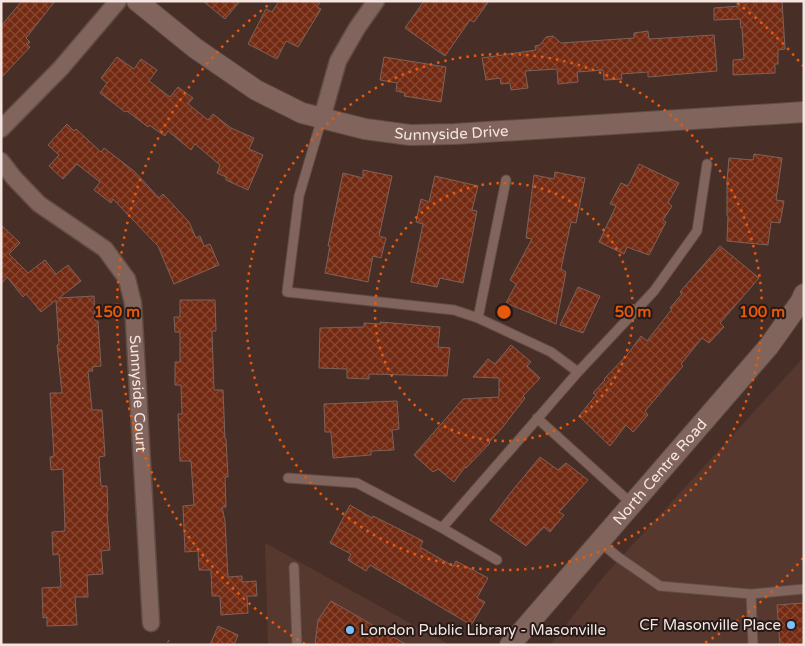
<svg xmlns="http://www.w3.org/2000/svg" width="805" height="646" font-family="'Varela Round',sans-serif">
	<defs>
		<pattern id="building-cross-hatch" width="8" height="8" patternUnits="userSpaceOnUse" patternTransform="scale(1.25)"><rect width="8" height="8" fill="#742a12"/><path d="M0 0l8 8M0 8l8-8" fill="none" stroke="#884934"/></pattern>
	</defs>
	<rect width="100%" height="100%" fill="#472f27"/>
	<path fill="#56382f" d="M804,357v288h-254l55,-70z
		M265,543l185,102h-182z"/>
	<path fill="url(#building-cross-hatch)" stroke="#7d625a" d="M22,1h33l-29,37 4,4 -3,3 3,2 -29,31v-52z
		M203,1h37l-15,18z
		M279,1h42l-4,6 4,2 -23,38 -12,-6 -9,18 -29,-15 18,-35 6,3z
		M424,1h65l-15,21 -4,-2 -25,36 -40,-28z
		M739,1h43l3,48 -7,1v14h-3v9l-42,2v-15l11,-1 -2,-31h-1l-1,-9 -26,1v-12l26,-2z
		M648,31l1,8 65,-4 3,36 -69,6v-5l-27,2 1,5 -18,1 -1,-10 -26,2 1,10 -20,2 -1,-15 -32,2 3,17 -17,2 -1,-7 -9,1 -1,-6 -14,2 -4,-22 54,-8 -1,-4 5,-1 6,-8 7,-1 8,7 73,-5v-5z
		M117,57l17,12 7,-10 16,11 -8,11 21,16 8,-10 15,11 -5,6 20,16 5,-6 18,14 23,10 -5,11 14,6 -15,35 -22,-10v-3l-9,-4 3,-8 -25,-21 -4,6 -23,-19 -3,5 -16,-11 -1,2 -21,-16 -2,1 -25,-19 7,-10 -6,-5z
		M384,57l62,10 -5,35 -37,-6 1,-3 -9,-2 1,-8 -17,-3z
		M67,124l7,7 2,-2 25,23 3,-4 30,23 25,27 4,-4 26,28 7,16 4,-2 4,10 6,-2 9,21 -45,19 -16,-38 -45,-47 -2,4 -17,-13 6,-8 -23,-18 -14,15 -14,-13 10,-11 -11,-10z
		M754,154l28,4 -6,42 8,1 -4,22 -9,-1 -3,23 -41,-4 1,-25h-1v-35l2,-23 24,2z
		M639,164l40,19 -11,20 4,3 -9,14 3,2 -17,33 -22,-8 -3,7 -25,-12 17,-36 -6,-2 11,-21 7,3z
		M363,170l29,6 -13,60 7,2 -5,20 -8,-2 -5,26 -43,-9 5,-27h-2l15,-73 20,5z
		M555,172l30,6 -9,45 -5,-1 -10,47 5,3 -10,52 -50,-21 10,-19 -6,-4 22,-41 -6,-1 8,-63 20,4z
		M435,176l43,10 -6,24 5,1 -14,72 -23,-5 -3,9 -26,-5 12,-58 -7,-2 5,-23 8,3z
		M1,225l19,18 -11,11 19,19 17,-13 11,14 12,-9 13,16 -22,17 35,-2 1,25h3l3,45 -9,1 1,4h-5l4,39h10l3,46 -6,1 2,29h6l1,25 -1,1 3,38 -9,1 2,23 -16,1 1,22h-13l2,28 -30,1v-9l-4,1 -1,-30 19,-1 -2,-33 -6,1 -1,-23 13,-1 -2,-62 -12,1 -1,-13 4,-1 -4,-63h12l-5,-48h2l-3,-45 -15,12 -15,-18 -3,3 -16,-20 -6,7z
		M720,246l39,32 -39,45 4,4 -15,16 -7,-5 -21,26 2,2 -38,45 3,4 -15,17 -7,-7 -16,21 -31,-30 17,-21 -3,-2 12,-13 -1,-1 23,-24 14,-19 6,5 25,-32 -2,-1 12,-14 -2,-2z
		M578,287l22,9 -17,37 -23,-8z
		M180,300h35l1,31h-4l2,59h9l2,49h1l2,38h-3l1,30h-4l3,14 3,56 14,-1v6l14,-1 1,15h-10l1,17 -27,2 -1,-19h-8l-1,-26h-12l-1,-19 -13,1 -2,-46 11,-1 -3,-44h-11l-2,-47h4l-1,-29h-6v-23h5v-30h-5l-1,-15h6z
		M380,322l60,5 -2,20 12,1 -3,28 -78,-2v5l-22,-1v-9l-28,-1 1,-40 44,-1v-4l17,1z
		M511,345l20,17 -4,4 13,12 -17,18 2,2 -23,30 -13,14 1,1 -24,25 -1,-1 -11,15 -16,-13 -5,3 -19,-17 49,-56 36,-2v-19l-26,-1 15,-18 7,5z
		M397,401l2,28 -7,1 2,20 -23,1v4l-38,3 -2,-26h-6l-1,-28z
		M540,457l18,13 8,-7 22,17 -29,32 5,3 -14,17 -6,-5 -18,19 -36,-26 22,-29z
		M350,505l22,13 1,-2 50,25 -3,6 33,19 3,-5 32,17 -11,20 8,4 -14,23 -101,-60 -4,6 -18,-11 3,-6 -21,-11z
		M331,601l76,44h-92l3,-25z
		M804,603v42h-24l-3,-40z
		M218,626l20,9 -4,10h-24z"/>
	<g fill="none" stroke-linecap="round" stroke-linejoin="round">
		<g stroke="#604c46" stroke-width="11">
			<path id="service" d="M322,118l-23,78 -12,96 167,18 24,8 73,34 27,20
				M478,318l28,-138
				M537,418l95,86
				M288,478l69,5 85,45 55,32
				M442,528l136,-156 76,-81 43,-60 10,-67
				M600,542l18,15 42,29 91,8 53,-5
				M294,567l3,78
				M751,594l2,51"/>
		</g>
		<g stroke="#604c46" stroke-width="19">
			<g id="minor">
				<path d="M322,118l16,-57 19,-33 19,-27"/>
				<path d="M1,129l60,-61 57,-67"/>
				<path id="s1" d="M1,161l13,17 25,26 66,45 22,30 6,24 18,320"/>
			</g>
		</g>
		<g stroke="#604c46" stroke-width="22">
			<g id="tertiary">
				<path id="s2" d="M137,1l58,47 61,42 46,23 63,16 45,6 45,-1 349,-22"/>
				<path id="s3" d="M510,645l259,-299 32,-45 3,-7"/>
			</g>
		</g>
		<path stroke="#7e6962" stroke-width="3" stroke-dasharray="1 4" stroke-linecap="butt" d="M168,641l4,4"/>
		<use href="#service" stroke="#81655d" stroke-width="9"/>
		<use href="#minor" stroke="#81655d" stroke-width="16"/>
		<use href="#tertiary" stroke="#81655d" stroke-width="20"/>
	</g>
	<g fill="none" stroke="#e8590c" stroke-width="2.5" stroke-dasharray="2.5 5">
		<circle cx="504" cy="312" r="129"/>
		<circle cx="504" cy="312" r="258"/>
		<path d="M803 558A387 387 0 0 1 703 644M305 644A387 387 0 0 1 271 3M737 3A387 387 0 0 1 803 66"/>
	</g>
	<g fill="#7ebef9" stroke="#251a17" stroke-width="2">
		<circle cx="791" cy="625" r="5"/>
		<circle cx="350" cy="630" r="5"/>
	</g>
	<g text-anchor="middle" stroke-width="4" stroke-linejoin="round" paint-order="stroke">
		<g font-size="15" fill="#f5e5e0" stroke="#251a17">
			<text dy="5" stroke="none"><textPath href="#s2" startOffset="352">Sunnyside Drive</textPath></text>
			<text dy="5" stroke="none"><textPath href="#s1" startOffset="290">Sunnyside Court</textPath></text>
			<text dy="5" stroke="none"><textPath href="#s3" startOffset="229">North Centre Road</textPath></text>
		</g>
		<g font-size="15" fill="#f5e5e0" stroke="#251a17" text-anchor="end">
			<text x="781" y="630">CF Masonville Place</text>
			<text x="360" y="635" text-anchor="start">London Public Library - Masonville</text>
		</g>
	</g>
	<circle cx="504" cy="312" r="8" fill="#e8590c" stroke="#251a17" stroke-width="2.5"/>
	<g font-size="15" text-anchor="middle" font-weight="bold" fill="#e8590c" stroke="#251a17" stroke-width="4" stroke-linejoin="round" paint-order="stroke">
		<text x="633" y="317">50 m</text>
		<text x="762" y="317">100 m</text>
		<text x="117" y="317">150 m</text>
	</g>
	<rect width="805" height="646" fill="none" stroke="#f5e5e0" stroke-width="5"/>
</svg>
